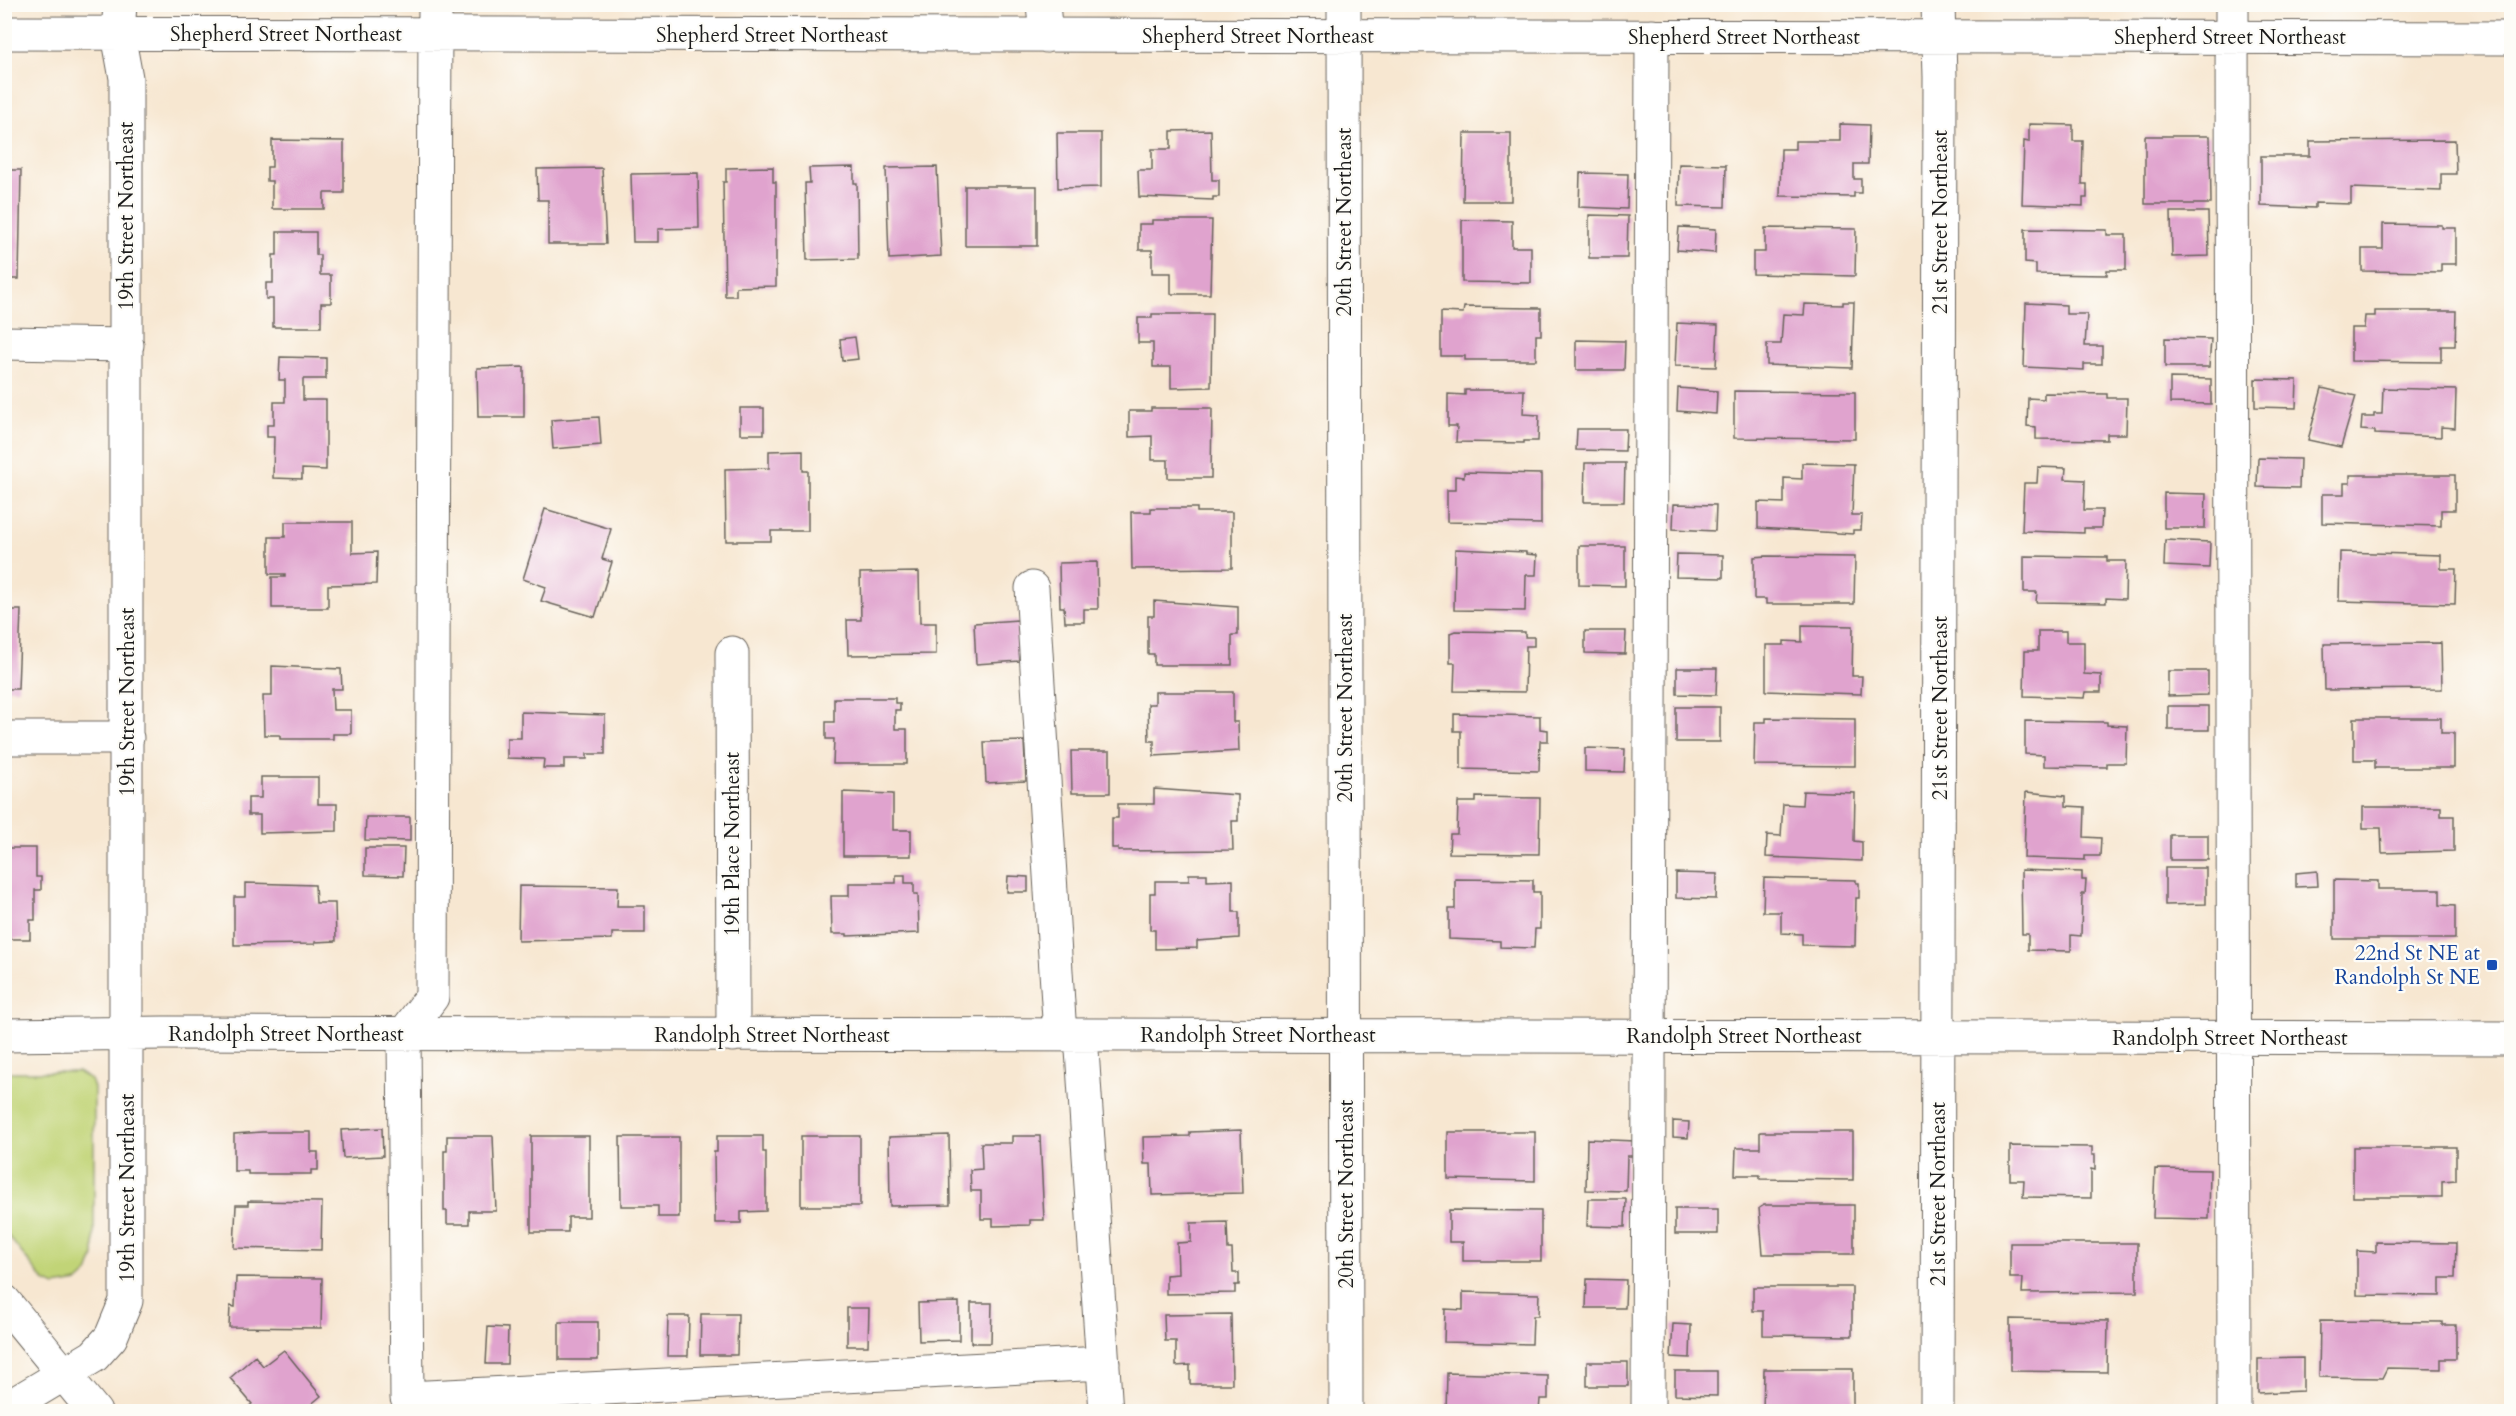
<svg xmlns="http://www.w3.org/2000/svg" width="2516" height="1416" font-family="Cardo,serif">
	<rect width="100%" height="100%" fill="#fdfcf7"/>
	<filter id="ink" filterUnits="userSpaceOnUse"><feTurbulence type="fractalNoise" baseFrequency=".0167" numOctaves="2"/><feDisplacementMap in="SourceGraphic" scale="12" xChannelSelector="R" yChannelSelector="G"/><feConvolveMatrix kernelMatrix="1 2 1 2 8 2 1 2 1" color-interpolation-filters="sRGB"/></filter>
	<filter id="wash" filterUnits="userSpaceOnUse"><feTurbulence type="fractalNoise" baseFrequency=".008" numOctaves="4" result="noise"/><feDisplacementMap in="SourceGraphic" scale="24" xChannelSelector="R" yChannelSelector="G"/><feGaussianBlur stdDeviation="1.35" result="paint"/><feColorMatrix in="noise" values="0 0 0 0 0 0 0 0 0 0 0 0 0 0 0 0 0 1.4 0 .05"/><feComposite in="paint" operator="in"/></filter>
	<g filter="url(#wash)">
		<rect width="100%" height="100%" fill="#f7e7d1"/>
		<path fill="#c1d477" stroke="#6e784a" stroke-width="1.5" d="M5,1072h73l13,8 3,8v168l-6,17 -10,9 -23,4 -11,-5 -39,-49z"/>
		<g id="blocks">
			<path fill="#e0a3ce" d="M1840,124l29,1 -1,39h-14v15h7v14h-7v4l-74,-1 1,-47h14v-8h45z
				M2029,124l44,1v16h10l-1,43h5v14h-4v8l-61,-2 2,-63 5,1z
				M1211,130l1,50h7v17h-6v3l-74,-3 -1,-27h14v-21h19v-18z
				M1057,133h44v54l-43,1z
				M1464,133h47v68h-48z
				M2145,136h65l1,68h-66z
				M272,140l72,1v52h-20v16h-52v-28h-5v-14h5z
				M2455,140l1,34h-15v17l-90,-3v16l-36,-1v5l-54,-2v-50h49v-15z
				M1679,164l47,1 -1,42 -47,-1z
				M773,167v15h3v104l-40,1v9h-11l-2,-114h3v-14z
				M854,167v16h3l1,76 -51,1 -2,-77h5l-1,-15z
				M937,167l4,89 -52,3 -3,-91z
				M602,168l4,76h-58v-44h-10l-1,-31z
				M4,170h17l-2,109h-15z
				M698,173l1,55 -41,1v13h-25l-2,-68z
				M1580,173l48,1 -1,35 -48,-2z
				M965,186h72v60h-72z
				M2171,212h37l1,44 -37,1z
				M1589,215l39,1 -1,42h-38z
				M1152,220h60l-2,74h-39v-21h-19v-23h-13v-26h13z
				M1462,220l50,1v26h19v36l-69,-1z
				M2383,224l59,1v3h14v36h-15v8l-79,-1v-22h21z
				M1679,227l37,2 -1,24 -38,-3z
				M1765,228l91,1 -1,47 -102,-2v-22h12z
				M2025,229l82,1v5h19v35h-19v5l-71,-1v-10l-11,-1z
				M277,232h39v23h4v20h11v28h-10v24h-48v-28h-7v-16h7v-28h4z
				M1843,302h11l-2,66 -85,-3v-21h14l2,-30 21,1 1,-11 38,1z
				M2026,303l40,2v9h21l-2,32h17v18h-18v6l-60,-3z
				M1464,307l77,1v27h-5v25h-71v-4h-24v-44l22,1z
				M2375,311h81l-1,35h-14v16l-90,-1v-33h13l1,-12h10z
				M1152,314h60l-1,73 -40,1v-21h-18v-24h-15v-25h14z
				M1677,323l41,2 -2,42 -41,-1z
				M855,337l3,22 -16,2 -2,-22z
				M2165,338l46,1 -2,28h-44z
				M1576,340l49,1 -1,29h-48z
				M280,357l46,1v21h-23v21h23v70l-24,-1v10l-29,-1 1,-41h-7v-12h7v-23h11v-22h-6z
				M524,367v50h-46l-1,-49z
				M2170,378l41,1v25l-41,-1z
				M2255,379l42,1 -1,28 -41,-1z
				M1678,388l39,3 -1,23 -39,-3z
				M2322,388l34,8 -15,51 -33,-7z
				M2383,388l73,2 -1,38 -14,-1v10l-66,-3v-3l-14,-1 1,-13h12v-3h8z
				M1465,390h59l-1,24 16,1 -1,26h-14v2l-68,-1 1,-16h-9v-32l17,1z
				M1734,391l121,1v47l-121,-1z
				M2044,393l63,1v4h20l-1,36h-19v6l-71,-1v-12l-9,-1 1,-28 16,1z
				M740,408h24v26h-24z
				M1151,408h61l-1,70h-43v-18h-16v-24l-23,1v-26h22z
				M599,417l2,28 -48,4 -2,-29z
				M1577,429h49l-1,22 -49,-1z
				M803,450v21h5v60h-37v10h-45l-1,-72 44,-1v-17z
				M2258,458l42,1 -1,29 -42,-1z
				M1585,463h40l-1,39h-40z
				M1802,463l52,1 -2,51h10l-1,15h-8v4l-95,-6v-26l26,1v-25l18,1z
				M2038,467l28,1 -1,11 20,1 -1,30h18l-1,18h-17v5l-62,-2 2,-48h13z
				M1464,472l77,2v50l-94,-2v-32h8v-14l9,1z
				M2350,475h105v35h-14v16l-119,-3v-29h22v-11h6z
				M2164,493l42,1 -1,34h-41z
				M1674,504l42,1 -1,26 -42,-2z
				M1151,508h46v4h35v56l-100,1 -1,-57h20z
				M545,509l66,20 -9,30 10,3 -17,55 -54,-16 5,-14 -23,-8z
				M4,513h4v15h-4z
				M285,522h67v31l25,-1 -1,32 -48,1v23h-56v-31h13v-3h-16v-37h16z
				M2165,540l45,2 -1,26 -45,-2z
				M1579,546h46v40l-46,-1z
				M1455,549l71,3v2l11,1 -1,20h-10l-1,36 -71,-1z
				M2340,552l101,3v14h15l-1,35 -116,-3z
				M1677,554l46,1v23l-47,-1z
				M1766,556l89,1 -1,47h-88v-5h-12v-42z
				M2024,556l83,1v4h19l-1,38 -19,-1v5l-70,-1 1,-10h-13z
				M1097,562l1,47h-14v13h-19l-1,-15h-4l-1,-44z
				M919,572l1,51h16v31l-88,1 -1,-35h14l-1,-47z
				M1154,601l84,6v28h-6v30h-78v-11h-6v-38h6z
				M4,610h17l-3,79h-14z
				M1018,620l2,41 -44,3 -2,-41z
				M1802,625l51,1 -1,50h10l-1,18 -95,-3v-46h18v-4l18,1z
				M1455,631l70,1v5h9v9h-8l-1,46 -71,-1 1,-28h-5v-30z
				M1585,631h41l-1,23 -40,-1z
				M2038,631h28v11h18v32l17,1v17h-16l-1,6 -60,-2 1,-45h13z
				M2441,643l1,46 -117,1 -1,-46z
				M272,666l69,3 1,20h-10l1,21h18v24h-18v5h-53v-4h-16l-1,-39h9z
				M1677,668h40l-1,27 -39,-1z
				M2168,671h40v24l-40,1z
				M1155,692h78v30h5l1,29 -85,5v-15h-5l-1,-37h7z
				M834,698h61v5h5v7h-5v19h12v35h-74l1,-25h-8v-17h8z
				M2168,706h41v24h-41z
				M1676,707h44v35h-44z
				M521,712l84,3v39h-18v5h-23v9h-21l1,-9 -37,-1v-20h14z
				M1454,714l86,2v13l8,1v11h-8l-1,30 -78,-2v-38h-7z
				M1766,718l89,1v47l-101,-1 1,-43h11z
				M2354,718h87v15h13v35h-79v-8h-21z
				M2025,721l82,1v3l20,1 -1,37h-19v4l-63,-1v-11l-19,-1z
				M1024,741l2,40 -40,2 -2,-41z
				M1585,748l40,1 -1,23 -39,-1z
				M1071,751h39v42h-38z
				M261,777h57v27h19v27l-77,2v-18h-12v-17h13z
				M1154,789l84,6v26h-6l1,29 -115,1v-3h-6v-30h6v-14h36z
				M1803,791l52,2 -1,48 8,1v19l-96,-4 1,-22 14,1 2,-32 19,1z
				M843,792l50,2v36h18v26h-68z
				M2026,792l40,4v10l19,1 -1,30 17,1 -1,18h-15v4l-61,-2z
				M1476,797l64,1 -1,56 -90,-1 1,-19h7l1,-32h18z
				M2363,807h78v9h13v35l-72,2 -1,-25h-18z
				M366,817h44v24l-45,-1z
				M2170,835h38v25h-38z
				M4,848h32v29h5v13h-6v30h-5v19h-26z
				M365,848h39l-1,28 -38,-1z
				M2165,868h41v36l-41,1z
				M2021,870l61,2v8h4l-1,14h-3l-1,42 -10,-1v16l-43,-1v-16h-6z
				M2317,871l1,15 -22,1v-14z
				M1676,873l41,1 -1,25 -40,-1z
				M1189,874h18v7l26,-1v32h6v26l-42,3v7l-42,1v-19h-5v-37h5v-12h34z
				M896,875h9v8h9v11h4l1,39 -72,3v-2h-15l-1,-38h18v-13h47z
				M1008,876l20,1v15h-21z
				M1764,878l92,2v3h3v15h-3l-1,48 -53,-1v-11l-21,-1v-21h-18z
				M1455,879l78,1v12h7v37h-5l-1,19 -34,-1v-6l-51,-2v-30h6z
				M2334,880l44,1v8h62v16l15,1v33h-121z
				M245,883l70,2 1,18h19l1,38 -21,1v2l-81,1v-48h11z
				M519,886l99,1 -1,19h28v27h-33v6l-94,2z
				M1673,1121l16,1 -1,16 -15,-1z
				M382,1128l1,28 -40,2 -2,-28z
				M1241,1130l2,63 -91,2 -1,-31h-7l-1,-27 47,-1v-4z
				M262,1132h49v20h7v18h-7v4h-63v-3h-14v-37z
				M1448,1132h87v49l-87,-2z
				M1760,1132h93v48l-93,-1v-4h-25l1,-27h24z
				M949,1135l1,70 -60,1 -1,-69z
				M447,1136h46l3,75h-27v13h-22v-13h-3v-60h3z
				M531,1136h58v81h-21v15h-37z
				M717,1136h46v16h3v59l-25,1v11h-26l-1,-71h3z
				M801,1136h59v70h-59z
				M1012,1136h28l4,84h-14v5l-37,1v-7h-12v-28h-10l-1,-21 12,-1 -1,-26h31z
				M620,1137h59v80h-21v-11h-37z
				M1587,1139l48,2v15h-8l-1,35 -40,-1z
				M2010,1146l82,1v8h3v15l-4,-1v29l-68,-1 1,-17h-14z
				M2353,1147h103v33l-14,1v16h-89z
				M2155,1169l55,1 -1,49 -56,-1z
				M1588,1199h38l-1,28 -38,-1z
				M248,1201l74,1 -1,48 -87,-2 2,-43h12z
				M1764,1205h90v49h-91l-4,-46z
				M1675,1209h43v25h-43z
				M1449,1210l92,1v50h-78v-19h-14z
				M1227,1222l1,27h4l1,24h6v12h-4v8l-69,1v-19l12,-1 -1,-31 14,-1v-19z
				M2376,1242l80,1 -1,35h-15v18l-83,-1v-44l19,1z
				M2010,1243h127v49l-115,1 1,-15h-13z
				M236,1277l86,1 -1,50 -92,-1 1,-21 5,1z
				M1587,1279l39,1 -1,28h-39z
				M1753,1287h99v49l-89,-1v-24h-10z
				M1463,1292l76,2 -1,22h-5l-1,28 -88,-2 1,-33 18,1z
				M959,1302v38l-40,1 -1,-38z
				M971,1303h21l-1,40h-20z
				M847,1308h22l-1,38h-21z
				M701,1314h37l-1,41h-37z
				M1231,1314l1,70h-42v-19l-14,1v-25h-11l-1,-26z
				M668,1316h21l-1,40h-21z
				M2010,1319l98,2 -1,51 -97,-1z
				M2320,1321l122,1v3h14v34h-15v10l-54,-1 -5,10 -63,-1z
				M559,1322h39v38h-39z
				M1673,1324l18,1 -1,33 -19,-1z
				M488,1327l20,1 -1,36h-21z
				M284,1350l37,46 -19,16h-56l-2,-2 8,-6 -22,-26 25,-22 8,10z
				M2303,1358v33l-45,2v-34z
				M1587,1362h41v24h-41z
				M1764,1369h89v43h-90z
				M1675,1371h42v25l-42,-1z
				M1447,1373l101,3v23h-8l-1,13h-93z"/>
		</g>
	</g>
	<g filter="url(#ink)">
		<use href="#blocks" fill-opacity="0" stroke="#69635b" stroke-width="1.5"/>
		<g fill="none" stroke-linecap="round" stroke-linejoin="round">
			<g stroke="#69635b" stroke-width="35">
				<path id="minor" d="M435,4l-3,993 -28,37 3,364 696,-35
					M1043,4l3,32
					M1344,4l2,1408
					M2232,4l2,1408
					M4,33l2508,5
					M4,343l123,2
					M1032,588l28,447
					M732,653l1,382
					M4,738h123
					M4,1035l160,-2 2348,5
					M1081,1035l25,377
					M4,1410l90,-54 17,-19 15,-36v-1223l-8,-44 2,-30
					M1648,1412l4,-1376
					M1937,1412l3,-1335 -2,-73"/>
			</g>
			<g stroke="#69635b" stroke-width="35">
				<path id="major" d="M4,1301l91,111"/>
			</g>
			<use href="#minor" stroke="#fff" stroke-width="33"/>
			<use href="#major" stroke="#fff" stroke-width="33"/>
		</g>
	</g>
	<rect fill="#1a4fb4" stroke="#fdfcf7" stroke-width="2" x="2486" y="959" width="12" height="12" rx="3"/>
	<g text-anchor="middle" stroke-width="4.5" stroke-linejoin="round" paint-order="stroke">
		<g font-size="21" fill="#1c1c1c" stroke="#fdfcf7">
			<text x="286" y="41">Shepherd Street Northeast</text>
			<text x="772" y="42">Shepherd Street Northeast</text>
			<text x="1258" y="43">Shepherd Street Northeast</text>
			<text x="1744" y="44">Shepherd Street Northeast</text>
			<text x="2230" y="44">Shepherd Street Northeast</text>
			<text transform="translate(126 216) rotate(-90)" y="7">19th Street Northeast</text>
			<text transform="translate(1344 222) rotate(-90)" y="7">20th Street Northeast</text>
			<text transform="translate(1940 222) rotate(-90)" y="7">21st Street Northeast</text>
			<text transform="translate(127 702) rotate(-90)" y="7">19th Street Northeast</text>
			<text transform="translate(1345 708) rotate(-90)" y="7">20th Street Northeast</text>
			<text transform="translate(1940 708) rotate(-90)" y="7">21st Street Northeast</text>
			<text transform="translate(732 844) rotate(-90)" y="7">19th Place Northeast</text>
			<text x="286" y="1041">Randolph Street Northeast</text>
			<text x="772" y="1042">Randolph Street Northeast</text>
			<text x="1258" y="1042">Randolph Street Northeast</text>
			<text x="1744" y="1043">Randolph Street Northeast</text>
			<text x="2230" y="1045">Randolph Street Northeast</text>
			<text transform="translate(127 1188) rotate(-90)" y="7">19th Street Northeast</text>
			<text transform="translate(1346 1194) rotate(-90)" y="7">20th Street Northeast</text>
			<text transform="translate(1938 1194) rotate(-90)" y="7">21st Street Northeast</text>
		</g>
		<g font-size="21" fill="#164399" stroke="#fdfcf7" text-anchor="end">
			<text x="2480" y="960">22nd St NE at<tspan x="2480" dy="24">Randolph St NE</tspan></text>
		</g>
	</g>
	<rect width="2516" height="1416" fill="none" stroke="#fdfcf7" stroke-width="24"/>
</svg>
